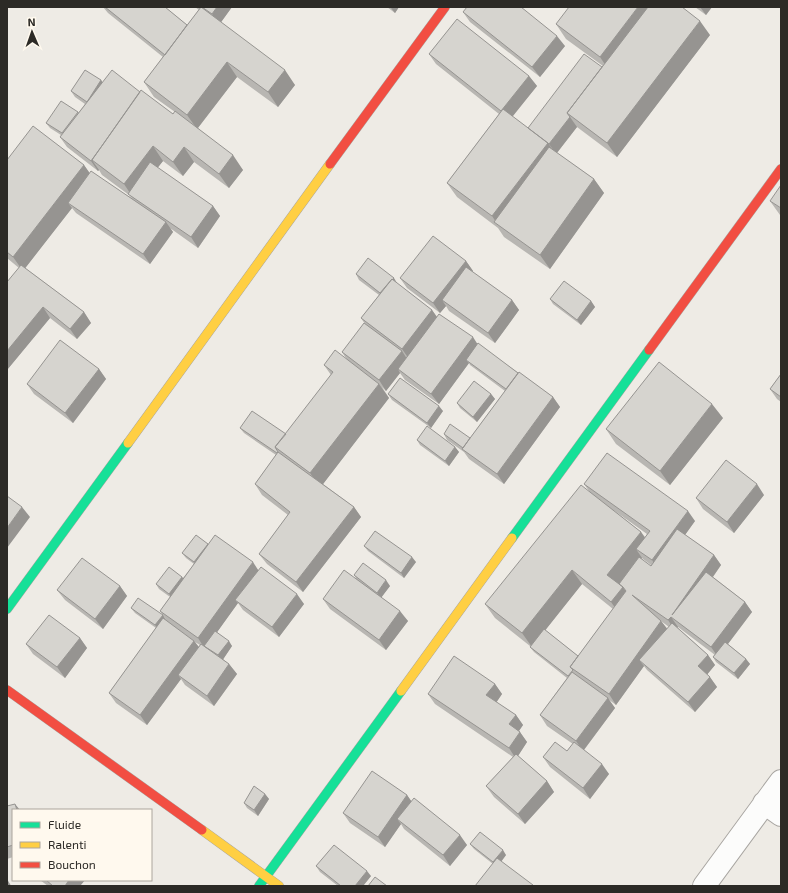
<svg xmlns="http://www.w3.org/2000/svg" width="788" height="893" font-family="'Exo 2',sans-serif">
	<rect width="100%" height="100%" fill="#eeebe5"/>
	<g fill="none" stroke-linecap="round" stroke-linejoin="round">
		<g stroke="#a8a5a1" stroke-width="24">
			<path id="street" d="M764,803l17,12
				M704,886l77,-105"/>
		</g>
		<g stroke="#a8a5a1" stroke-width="10">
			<path id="fast" d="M512,538l137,-188
				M7,609l121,-166
				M259,886l142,-195"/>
		</g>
		<g stroke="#a8a5a1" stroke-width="10">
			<path id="slow" d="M128,443l202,-279
				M401,691l111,-153
				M202,830l77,56"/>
		</g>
		<g stroke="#a8a5a1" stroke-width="10">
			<path id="jam" d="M330,164l115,-157
				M649,350l132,-181
				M7,690l195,140"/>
		</g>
		<use href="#street" stroke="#fcfcfb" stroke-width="22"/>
		<use href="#fast" stroke="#16e098" stroke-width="9"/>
		<use href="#slow" stroke="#ffcf43" stroke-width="9"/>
		<use href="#jam" stroke="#f24e42" stroke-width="9"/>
	</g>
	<path fill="#b8b6b2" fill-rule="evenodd" d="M103,7h62l22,18 12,-15 -4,-3h37l-11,15 74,63 -17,22 -41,-30 -39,51 45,42 -14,18 -35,-26 -11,14 -20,-15 -6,7 56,38 7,10 -22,32 -28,-20 3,4 -23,32 -74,-51 -4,-5 -47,60 59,44 7,11 -14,16 -27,-21 -43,52 12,-102 -12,-10v-98l77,5 5,8 43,25 -3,-3 -27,-20 -3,-5 -1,1 -31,-24 -7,-10 1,-2 -11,-7 -4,-5 32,-11h1l6,-8 -10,-7 -4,-6 30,-11 1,2 38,10 33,22 2,-2 -21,-15 -10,-15 19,-25 -55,-44z
		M387,7h12l-4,6z
		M695,7h17l-6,8z
		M463,12l102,34 -25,31 -70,-55z
		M556,24l154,11 -93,122 -40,-30 -20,26 37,26 10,14 -54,76 -46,-32 -6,-9 -41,-31 -10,-14 52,-69 -63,-50 -7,-10 100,22 8,10 -25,30 17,13 74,-63 -37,-27z
		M770,201l11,7v8l-1,-1z
		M466,261l7,10 -1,1 40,28 7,10 -24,33 -46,-32 -3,-5 -6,7 -33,-25 -7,-10z
		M356,274l41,9v1l35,26 5,7 40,27 76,53 7,10 -56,77 -35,-25 -5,-7 -17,-12 -3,-6 26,4 35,-47 -35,-26 -1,-2 -30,41 -34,-24 -5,-7 -14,18 -4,-4 7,11 -66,86 31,23 7,10 -58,75 -36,-28 -8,-10 29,-39 -26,-20 -7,-11 21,-29 -32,-22 -4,-5 46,6 45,-59 -7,-10 23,-5 -5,-8 23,-28 -4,-6 18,-23 -20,-15z
		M550,299l41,2 4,6 -14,18 -28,-21z
		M99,369l7,10 -33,44 -39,-29 -7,-10z
		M781,374v28l-4,-3 -7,-10z
		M388,394l55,17 -12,17 -39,-28z
		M491,394l4,5 -18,23 -17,-14 -3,-5z
		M723,418l-53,67 -54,-41 -10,-15z
		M417,440l38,7 4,5 -10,14 -29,-21z
		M584,484l111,37 -10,14 29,20 7,10 -8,12 32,25 7,10 -24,32 18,15 4,5 -12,15 -22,-17 -3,-5 2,-2 -37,-28h-1l31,28 7,10 -8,9 10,13 -22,25 -48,-42 -3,-4 -28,39 -8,-6 7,9 -31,42 25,24 -19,25 -40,-32 -7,-10 24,-6 6,-7 -26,-18 -7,-11 27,-37 -33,-26 -4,-5v-1l-35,-28 -10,-14 104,-113zM612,509l35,25 -2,3 -4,-5zM642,558l1,1 8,6v1l-10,-7zM582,584l31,25 -35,47 -33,-26zM661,621l8,6 -2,2z
		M764,495l-30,38 -31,-24 -7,-11z
		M208,544l50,26 46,34 -25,33 -36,-27 -5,-7 -21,29 15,14 -9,13 6,5 8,10 -23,32 -29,-21 -4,-6 -34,46 -31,-22 -7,-10 47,-65 -21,-15 -4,-5 32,7 4,6 -7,-10 10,-14 -11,-8 -3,-5 26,-7 1,1 11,-14 -8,-6 -4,-5zM195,642l5,3 -1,2z
		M364,546l52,16 -12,16 -36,-27z
		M354,575l36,11 -9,11 27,24 -22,29 -56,-41 -7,-10 33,-21z
		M120,586l7,10 -24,33 -38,-29 -8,-10z
		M80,638l7,10 -22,30 -32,-24 -7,-10z
		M495,684l7,10 -6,8 20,13 7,10 -4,6 8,11 -9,14 29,25 7,11 -29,32 -31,-27 -8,-11 27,-29 -78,-53 -7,-10z
		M265,794l4,5 -11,17 -11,-8 -3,-5z
		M407,795l4,6 56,44 -17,21 -46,-37 -3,-5 -16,23 -35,-24 -7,-10z
		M7,806l6,4v47l-6,2z
		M470,844l36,11 -5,7 -8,2 -19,-15z
		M316,866l55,10 -8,10h-25l-18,-14z
		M40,880h45l-5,6h-32z"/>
	<path fill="#969491" d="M217,7h15l-13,18 -7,-11z
		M392,7h7l-4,6 -4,-5z
		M638,7h22l-50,65 -10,-15z
		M700,7h12l-6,8z
		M700,21l10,14 -93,122 -10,-14z
		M557,36l8,10 -25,31 -8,-10z
		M227,62l10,15 -40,52 -10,-14z
		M285,70l10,15 -17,22 -10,-15z
		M529,76l8,10 -28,35 -8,-10z
		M101,80l4,6 -18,16z
		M142,94l-50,66 7,10 -1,1 -7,-10z
		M570,117l7,10 -21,27 -7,-10z
		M548,143l10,15 -60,67 -6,-9z
		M153,146l10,15 -29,37 -2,-2 -8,-12z
		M184,147l10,15 -11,14 -10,-14z
		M233,155l10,15 -14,18 -10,-14z
		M84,165l10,14 -26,24 4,5 -49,63 -10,-14z
		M594,179l10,14 -54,76 -10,-14z
		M213,206l7,10 -22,32 -7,-11z
		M166,222l7,10 -23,32 -7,-10z
		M466,261l7,10 -26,33 -5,-4 4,6 -6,7 -7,-10z
		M394,278l3,5 -12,16 -4,-5z
		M512,300l7,10 -24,33 -7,-10z
		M591,301l4,6 -14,18 -4,-5z
		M43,307l7,11 -43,52v-19z
		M432,310l7,10 -30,39 -7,-10z
		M84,312l7,11 -14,16 -7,-10z
		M473,337l7,11 -14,12 3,3 -30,41 -8,-10z
		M402,351l7,11 -11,7 2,4 -14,18 -7,-11z
		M99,369l7,10 -33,44 -8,-10z
		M379,384l10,14 -69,90 -10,-15z
		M491,394l4,5 -18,23 -4,-5z
		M7,397l1,19 -1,-1z
		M553,397l7,10 -56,77 -7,-10z
		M712,404l11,14 -53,67 -10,-14z
		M439,406l4,5 -12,17 -4,-5z
		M455,447l4,5 -10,14 -4,-5z
		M757,484l7,11 -30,38 -7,-11z
		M22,507l8,10 -23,31v-20z
		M354,507l7,10 -58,75 -7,-10z
		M688,511l7,10 -36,50 -7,-11z
		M641,532l10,15 -15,2 6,9 -25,31 -10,-14z
		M208,544l-10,23 -4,-5z
		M714,555l7,10 -41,59 -8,-9z
		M412,557l4,5 -12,16 -3,-5z
		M253,562l7,11 -25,27 3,3 -33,46 -7,-11z
		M572,570l10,14 -50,63 -10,-14z
		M182,577l4,5 -13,18 -4,-6z
		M386,580l4,6 -9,12 -4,-5z
		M120,586l7,10 -24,33 -8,-10z
		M623,587l10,15 -12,14 -10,-14z
		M297,594l7,10 -25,33 -7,-10z
		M745,602l7,10 -34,45 -7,-10z
		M400,611l8,10 -22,29 -7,-10z
		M163,615l3,6 -7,10 -4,-6z
		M671,617l7,10 -3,4 -7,-11z
		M661,621l8,10 -30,29 5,6 -28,39 -7,-11z
		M80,638l7,10 -22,30 -8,-11z
		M194,641l8,10 -24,24 3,4 -34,46 -7,-10z
		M229,641l3,5 -10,15 -4,-6z
		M708,655l7,10 -9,11 -8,-10z
		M746,659l4,5 -12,15 -4,-6z
		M229,664l8,10 -23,32 -7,-10z
		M710,677l7,10 -22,25 -7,-10z
		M495,684l7,10 -8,12 -8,-11z
		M608,698l7,10 -32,43 -7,-10z
		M516,715l7,10 -7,10 -7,-11z
		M520,732l7,10 -11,17 -7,-11z
		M602,764l7,10 -19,25 -7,-11z
		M547,781l7,11 -29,32 -7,-10z
		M265,794l4,5 -11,17 -4,-6z
		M407,795l7,10 -17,14 4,5 -16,23 -7,-10z
		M15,804l5,6h-3z
		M460,835l7,10 -17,21 -7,-11z
		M503,850l3,5 -9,12 -4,-5z
		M367,871l4,5 -8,10h-8z
		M7,879l3,5 1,2h-3z
		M69,880h16l-5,6h-15z"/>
	<path fill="#d6d4cf" stroke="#969491" d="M105,7h60l22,18 -22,30z
		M201,7l84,63 -17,22 -41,-30 -40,53 -43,-33z
		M202,7h15l-5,7z
		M467,7h54l36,29 -25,31 -69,-55z
		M569,7h69l-38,50 -44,-33z
		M648,7h34l18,14 -93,122 -40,-30z
		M457,19l72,57 -28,35 -72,-57z
		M584,54l18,13 -35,46 3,4 -21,27 -21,-16z
		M85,70l16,10 -14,22 -16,-11z
		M112,70l28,22 -36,51 -13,18 -31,-24z
		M141,90l32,24 2,-3 58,44 -14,19 -35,-27 -11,15 -20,-16 -29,38 -32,-24z
		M61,101l17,11 -16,21 -16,-10z
		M503,109l45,34 -56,73 -45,-33z
		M33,126l51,39 -71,92 -6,-5v-92z
		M549,147l45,32 -54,76 -46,-33z
		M150,162l63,44 -22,31 -63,-43z
		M91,171l75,51 -23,32 -75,-51z
		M781,185v23l-11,-7z
		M433,236l33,25 -33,42 -33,-25z
		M368,258l26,20 -2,2v-1l-12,14 -24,-19z
		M21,265l63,47 -14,17 -27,-22 -36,44v-69z
		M466,267l46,33 -24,33 -46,-33z
		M392,279l40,31 -30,39 -41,-31z
		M564,281l27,20 -14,19 -27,-21z
		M439,314l34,23 -42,57 -33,-25z
		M364,323l38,28 -23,29 -37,-28z
		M60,340l39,29 -34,44 -38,-29z
		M478,343l40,30 -12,16 -40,-29z
		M335,350l44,34 -69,89 -35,-26 58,-75 -9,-7z
		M659,362l53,42 -52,67 -54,-42z
		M519,372l34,25 -56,77 -35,-25z
		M781,374v23l-11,-8z
		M400,378l39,28 -12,17 -39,-29z
		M474,381l17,13 -18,23 -16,-14z
		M252,411l34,23 -11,13 3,5 -1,1 -37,-25z
		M450,424l20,14 -7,10 -19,-14z
		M427,426l28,21 -10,14 -28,-21z
		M278,452l76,55 -58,75 -37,-28 31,-42 -35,-28z
		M607,453l81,58 -36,49 -16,-11 14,-18 -66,-47z
		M726,460l31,24 -30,38 -31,-24z
		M581,485l60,47 -34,43 16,12 -12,15 -39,-32 -50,63 -37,-29z
		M7,496l15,11 -15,21z
		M677,529l37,26 -42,60 34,-43 39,30 -34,45 -40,-30 -3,3 -36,-25 29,26 -52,73 -39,-27 56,-76 -3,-4 -4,-3 20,-27 12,9z
		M375,531l37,26 -11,16 -37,-27z
		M196,535l12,9 -14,18 -12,-9z
		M215,535l38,27 -55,76 -38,-27z
		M82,558l38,28 -25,33 -38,-29z
		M363,563l23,17 -9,13 -23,-18z
		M169,567l13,10 -13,17 -13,-10z
		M261,567l36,27 -25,33 -37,-27z
		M344,570l56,41 -21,29 -56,-41z
		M138,598l25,17 -8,10 -24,-17z
		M49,615l31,23 -23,29 -31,-23z
		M163,618l31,23 -54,74 -31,-22z
		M672,623l36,32 -10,11 12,11 -22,25 -49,-42z
		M544,629l34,27 -8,11 3,3 -5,6 -38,-29z
		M215,631l14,10 -11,14 -14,-9z
		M725,642l21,17 -12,14 -21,-16z
		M201,644l28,20 -22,32 -29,-21z
		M454,656l41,28 -9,11 30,20 -7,9 11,8 -11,16 -81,-54z
		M572,672l36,26 -32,43 -36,-26z
		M555,742l12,9 7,-9 28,22 -19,24 -40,-31z
		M516,754l31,27 -29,33 -32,-28z
		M372,771l35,24 -29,42 -35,-24z
		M254,786l11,8 -11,16 -10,-7z
		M414,798l46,37 -17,20 -46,-36z
		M15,804l2,6h-4v35l-6,2v-41z
		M480,832l23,18 -10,12 -23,-18z
		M334,845l33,26 -12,15h-14l-25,-20z
		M497,858l36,27 -1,1h-57z
		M375,877l12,9h-19z
		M46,880h23l-4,6h-12z"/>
	<rect width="788" height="893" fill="none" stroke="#2c2a26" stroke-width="16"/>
	<rect x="12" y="809" width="140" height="72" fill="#fff9ee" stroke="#aba69e"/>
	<rect x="20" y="822" width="20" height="6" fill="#16e098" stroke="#aba69e"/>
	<text x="48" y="829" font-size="12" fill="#2c2a26">Fluide</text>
	<rect x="20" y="842" width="20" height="6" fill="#ffcf43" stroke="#aba69e"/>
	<text x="48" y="849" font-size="12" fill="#2c2a26">Ralenti</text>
	<rect x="20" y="862" width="20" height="6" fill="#f24e42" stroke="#aba69e"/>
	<text x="48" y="869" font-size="12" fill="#2c2a26">Bouchon</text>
	<g transform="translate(32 32) rotate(358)" stroke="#fff9ee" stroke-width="3" paint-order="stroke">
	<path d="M0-3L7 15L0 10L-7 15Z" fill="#2c2a26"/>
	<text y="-6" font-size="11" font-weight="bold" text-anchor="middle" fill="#2c2a26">N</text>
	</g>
</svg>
